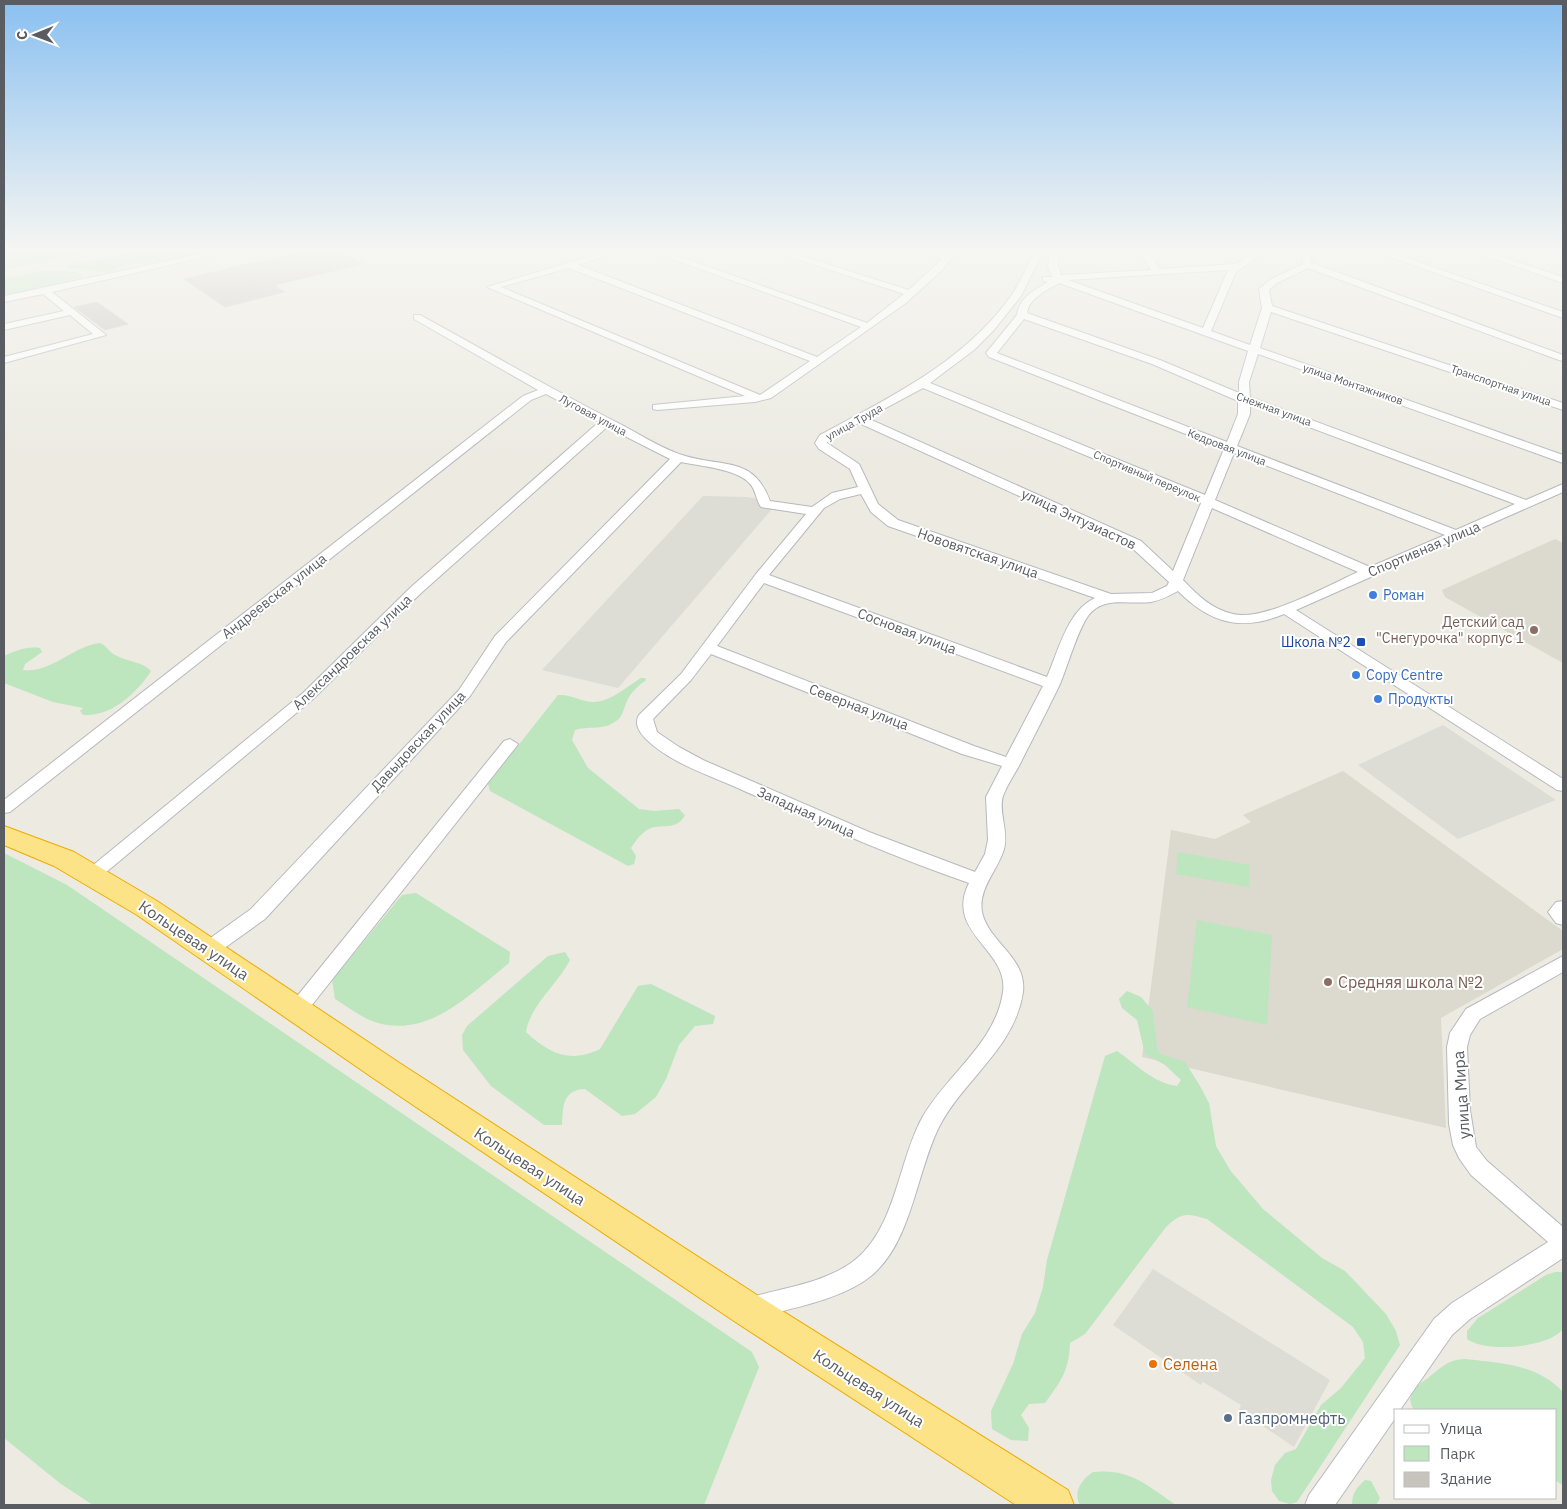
<svg xmlns="http://www.w3.org/2000/svg" width="1567" height="1509" font-family="'IBM Plex Sans',sans-serif">
	<rect width="100%" height="100%" fill="#eceae1"/>
	<path fill="#dddcd5" d="M703,496l43,1 32,5 -160,186 -76,-18z
		M1443,725l113,75 -98,39 -100,-74z
		M1153,1269l177,111 -36,67 -55,-37 2,-5 -38,-23 -2,3 -88,-60z"/>
	<path fill="#dcd9cf" d="M1555,539l8,4v120l-118,-66 -3,-7z
		M1343,771l220,160v18l-122,69 5,110 -304,-71 29,-227 44,9 36,-17 -8,-7z"/>
	<path fill="#bde5be" d="M4,252h88l-88,18z
		M132,252h73l-49,11 -12,-1 -25,5 -11,6 -41,-5 -1,-2z
		M45,270l31,2 8,5 -80,19v-17z
		M100,643c7,3 9,9 15,12 12,7 27,6 36,16 -14,22 -40,46 -68,44l-3,-4 3,-3 -30,-6 -49,-19v-27c11,-5 23,-10 36,-8l2,4 -17,12 -2,6c27,4 50,-24 77,-27z
		M641,678h4l1,2c-8,6 -15,12 -19,21 -4,9 -4,17 -14,22 -11,7 -26,3 -38,7l-3,10 16,28 51,41 15,2 25,-2 6,6c-8,14 -17,10 -31,12 -10,2 -18,13 -23,21l5,8 -2,8 -6,2 -138,-75 -2,-7 70,-89c12,-1 22,6 34,7 17,1 36,-16 49,-24z
		M1178,852l72,13 -1,22 -73,-13z
		M4,853l63,32 685,467 7,15 -55,138h-611l-32,-21 -57,-46z
		M416,893l94,59 -1,11c-39,31 -82,78 -137,58 -13,-5 -25,-15 -37,-22l-3,-19 70,-85z
		M1197,920l75,15 -5,90 -80,-18z
		M565,952l5,8c-12,24 -40,45 -44,72 22,21 44,32 74,17l38,-63 13,-2 64,32 -2,8 -18,2 -16,19 -13,34 -10,18 -21,17 -13,2 -37,-27c-23,1 -22,18 -23,36h-18l-53,-39 -28,-36 -1,-15 5,-9 81,-70z
		M1127,991l14,6 12,14 4,38 4,5 24,8 15,24 9,17 7,43 14,24 33,39 59,49 23,13 41,43 10,17 4,14 -103,157 -7,2 -11,-3 -7,-10 -1,-11 4,-15 10,-12 11,-4 25,-44 20,-17 24,-30 -2,-16 -10,-15 -146,-108c-20,-6 -26,-7 -41,8l-81,107 -15,9c-1,28 -9,38 -25,60l-16,1 -8,11 8,13 -1,13 -17,-1 -19,-11 -1,-18 22,-47 9,-30 13,-21 8,-26 4,-27 58,-204 12,-5c19,13 36,32 60,35l4,-6 -16,-15 -20,-11 -8,-34 -15,-12 -3,-9z
		M1555,1272h8v57c-15,19 -77,24 -96,10v-8l11,-13 68,-43z
		M1465,1359c35,4 72,5 98,33v93l-7,-4v-71h-141l-3,-3 -2,-8c10,-20 11,-14 24,-26 11,-9 16,-13 31,-14z
		M1093,1472c37,-4 55,14 83,33h-96c-7,-13 1,-25 13,-33z
		M1365,1480l6,1 9,17 -4,7h-24c0,-11 4,-17 13,-25z"/>
	<path fill="#c7c4be" stroke="#d1ccbf" d="M300,252h42l21,12 -89,21 11,7 -60,15 -41,-28z
		M97,302l31,22 -23,6 -31,-23z"/>
	<g fill="none" stroke-linecap="round" stroke-linejoin="round">
		<g stroke="#b6b9be" stroke-width="2">
			<path id="minor" d="M210,252h16l-174,40 54,43 -102,28v-6l89,-23 -23,-19 -66,15v-6l60,-13 -21,-17 -39,8v-6z
				M605,252h14l-41,13 239,92 44,-30 -208,-75h13l201,71 37,-29 -129,-42h13l121,38 34,-32 -17,-6h31l-16,19 -35,32 -135,95 -16,4 -98,8 -4,-1v-4l92,-9 -258,-109zM569,268l241,93 -50,34 -259,-108z
				M1035,252h8l-22,44 -27,34 -20,20 -44,33 275,112 19,-46 -235,-92 -3,-4 31,-38c2,-17 17,-25 31,-33l-5,-1v-4h9l-4,-11 3,-14h8l-1,14 3,9 90,-5 -11,-18h8l12,17 76,-5 19,-12h10l-29,20 -25,59 39,14 12,-37 -3,-19 12,-10 32,-15 -1,-12h8l2,11 251,92v6l-4,-1 -251,-92 -31,15 -8,7 3,16 291,97v7l-292,-98 -11,36 303,107v8l-305,-109 -9,28 1,15 276,103 37,-16v8l-267,118 267,169v12l-6,-1 -273,-176c-43,18 -74,9 -106,-23 -9,5 -17,9 -27,11 -22,3 -48,-7 -63,14 -11,16 -20,49 -28,68 -13,27 -28,56 -41,82 -5,9 -12,19 -16,30 -5,16 6,35 1,53 -6,21 -26,39 -22,63 6,30 45,45 41,80 -8,56 -60,88 -84,135 -23,46 -27,115 -68,149 -31,25 -85,33 -123,44l-9,-3 -3,-8 3,-8 9,-3c34,-10 78,-15 107,-38 41,-33 43,-98 67,-142 24,-43 74,-75 81,-126 6,-43 -59,-59 -34,-109 -78,-27 -152,-60 -227,-93 -32,-15 -71,-26 -97,-52 -6,-6 -11,-15 -6,-23l42,-41 75,-100 50,-60 -45,-7c-5,-7 -5,-16 -10,-22 -11,-16 -52,-19 -70,-23l-175,180 -36,54 -205,223 -49,35 -7,2 -7,-2 -3,-5 3,-5 49,-35 208,-219 36,-54 175,-177 -63,-32 -187,167 -107,105 -215,180 -6,2 -6,-2 -3,-4 3,-4 217,-178 107,-105 189,-166 -53,-28 -15,6 -521,412 -6,1v-13l519,-404 15,-6 -124,-71v-4h6c66,36 131,74 198,108 20,10 42,25 64,32 40,13 71,0 88,46l42,6 20,-14 26,-6 -8,-18 -31,-20 -4,-6 5,-8c70,-38 143,-72 191,-139 9,-13 16,-30 24,-44zM1228,270l-25,58 -135,-48zM1059,283l189,68 -9,31v11l-79,-33 -133,-47c2,-15 19,-22 32,-30zM1024,319l128,45 86,37v13l-11,28 -230,-89zM923,388l278,115 -28,68 -32,-30 -274,-123zM1250,405l265,99 -59,26 -219,-84 13,-32zM859,423l272,124 38,35 -2,4 -15,7 -41,1 -213,-74 -20,-16 -19,-40 -32,-21 2,-4zM1234,453l211,82 -75,32 -155,-67zM861,494l10,18 17,14 207,72c-28,13 -36,52 -48,79l-278,-102 55,-67 16,-9zM1212,508l146,64c-29,13 -95,50 -125,42 -20,-4 -36,-19 -50,-34zM764,583l279,103 -37,71 -32,-11 -257,-100zM711,654l251,100 40,12 -16,31 2,43 -3,14 -10,18 -106,-40 -166,-72 -24,-13 -22,-15 -4,-13 38,-39z
				M1376,252h13l174,60v6z
				M1475,252h13l75,25v6z
				M510,739l8,5 -2,3 -212,268 -7,3 -7,-3 -3,-5 3,-5 214,-264z
				M1563,901v24l-7,-2 -8,-11 8,-10z
				M1563,956v16l-83,47 -10,16 -3,12 3,63 6,37 11,14 76,66v31l-93,61 -18,16 -52,75h-4v7l-61,88h-30l4,-10 125,-176 18,-16 96,-61 -77,-67 -12,-17 -6,-13 -4,-21 -2,-77 3,-14 16,-24z"/>
		</g>
		<g stroke="#edac00" stroke-width="2">
			<path id="highway" d="M4,826l70,26 83,49 241,161 362,235 308,193 6,15h-58l-282,-184 -358,-241 -239,-165 -83,-49 -50,-21z"/>
		</g>
		<use href="#minor" fill="#fff" fill-rule="evenodd"/>
		<use href="#highway" fill="#fde387" fill-rule="evenodd"/>
	</g>
	<linearGradient id="sky" x2="0" y2="1"><stop stop-color="#8ac0f1"/><stop offset="0.54" stop-color="#f6f6f2"/><stop offset="1" stop-color="#f6f6f2" stop-opacity="0"/></linearGradient>
	<rect width="1567" height="463" fill="url(#sky)"/>
	<g fill="#3f7fe0" stroke="#fff" stroke-width="2">
		<circle cx="1373" cy="595" r="5"/>
		<circle cx="1356" cy="675" r="5"/>
		<circle cx="1378" cy="699" r="5"/>
	</g>
	<g fill="#8d6e63" stroke="#fff" stroke-width="2">
		<circle cx="1534" cy="630" r="5"/>
		<circle cx="1328" cy="982" r="5"/>
	</g>
	<rect fill="#1a4fb4" stroke="#fff" stroke-width="2" x="1356" y="637" width="10" height="10" rx="2.5"/>
	<circle fill="#e8710a" stroke="#fff" stroke-width="2" cx="1153" cy="1364" r="5"/>
	<circle fill="#5c6f8a" stroke="#fff" stroke-width="2" cx="1228" cy="1418" r="5"/>
	<g text-anchor="middle" stroke-width="4" stroke-linejoin="round" paint-order="stroke">
		<g font-size="11" fill="#595d62" stroke="#fff">
			<text transform="translate(1353 384) rotate(19)" y="4">улица Монтажников</text>
			<text transform="translate(1501 385) rotate(19)" y="4">Транспортная улица</text>
			<text transform="translate(1274 409) rotate(20)" y="4">Снежная улица</text>
			<text transform="translate(593 415) rotate(28)" y="4">Луговая улица</text>
			<text transform="translate(854 422) rotate(-29)" y="4">улица Труда</text>
			<text transform="translate(1227 447) rotate(21)" y="4">Кедровая улица</text>
			<text transform="translate(1147 476) rotate(23)" y="4">Спортивный переулок</text>
		</g>
		<g font-size="14" fill="#595d62" stroke="#fff">
			<text transform="translate(1079 519) rotate(25)" y="5">улица Энтузиастов</text>
			<text transform="translate(1424 549) rotate(-23)" y="5">Спортивная улица</text>
			<text transform="translate(978 553) rotate(19)" y="5">Нововятская улица</text>
			<text transform="translate(274 596) rotate(-38)" y="5">Андреевская улица</text>
			<text transform="translate(907 631) rotate(21)" y="5">Сосновая улица</text>
			<text transform="translate(352 652) rotate(-44)" y="5">Александровская улица</text>
			<text transform="translate(859 707) rotate(21)" y="5">Северная улица</text>
			<text transform="translate(418 741) rotate(-47)" y="5">Давыдовская улица</text>
			<text transform="translate(806 812) rotate(24)" y="5">Западная улица</text>
		</g>
		<g font-size="14" fill="#366cbe" stroke="#fff" text-anchor="start">
			<text x="1383" y="600">Роман</text>
			<text x="1366" y="680">Copy Centre</text>
			<text x="1388" y="704">Продукты</text>
		</g>
		<g font-size="14" fill="#785e54" stroke="#fff" text-anchor="end">
			<text x="1524" y="627">Детский сад<tspan x="1524" dy="16">"Снегурочка" корпус 1</tspan></text>
		</g>
		<g font-size="14" fill="#164399" stroke="#fff" text-anchor="end">
			<text x="1351" y="647">Школа №2</text>
		</g>
		<g font-size="16" fill="#595d62" stroke="#fff">
			<text transform="translate(194 940) rotate(34)" y="6">Кольцевая улица</text>
			<text transform="translate(1461 1095) rotate(-94)" y="6">улица Мира</text>
			<text transform="translate(530 1166) rotate(33)" y="6">Кольцевая улица</text>
			<text transform="translate(869 1388) rotate(33)" y="6">Кольцевая улица</text>
		</g>
		<g font-size="16" fill="#785e54" stroke="#fff" text-anchor="start">
			<text x="1338" y="988">Средняя школа №2</text>
		</g>
		<g font-size="16" fill="#c56008" stroke="#fff" text-anchor="start">
			<text x="1163" y="1370">Селена</text>
		</g>
		<g font-size="16" fill="#4e5e75" stroke="#fff" text-anchor="start">
			<text x="1238" y="1424">Газпромнефть</text>
		</g>
	</g>
	<rect width="1567" height="1509" fill="none" stroke="#595d62" stroke-width="10"/>
	<rect x="1394" y="1409" width="162" height="90" fill="#ffffff" stroke="#bdbec0"/>
	<rect x="1404" y="1425" width="25" height="8" fill="#ffffff" stroke="#bdbec0"/>
	<text x="1440" y="1434" font-size="15" fill="#595d62">Улица</text>
	<rect x="1404" y="1446" width="25" height="15" fill="#bde5be" stroke="#bdbec0"/>
	<text x="1440" y="1459" font-size="15" fill="#595d62">Парк</text>
	<rect x="1404" y="1472" width="25" height="15" fill="#c7c4be" stroke="#bdbec0"/>
	<text x="1440" y="1484" font-size="15" fill="#595d62">Здание</text>
	<g transform="translate(35 35) rotate(269)" stroke="#ffffff" stroke-width="4" paint-order="stroke">
	<path d="M0-4L9 19L0 12L-9 19Z" fill="#595d62"/>
	<text y="-8" font-size="14" font-weight="bold" text-anchor="middle" fill="#595d62">С</text>
	</g>
</svg>
